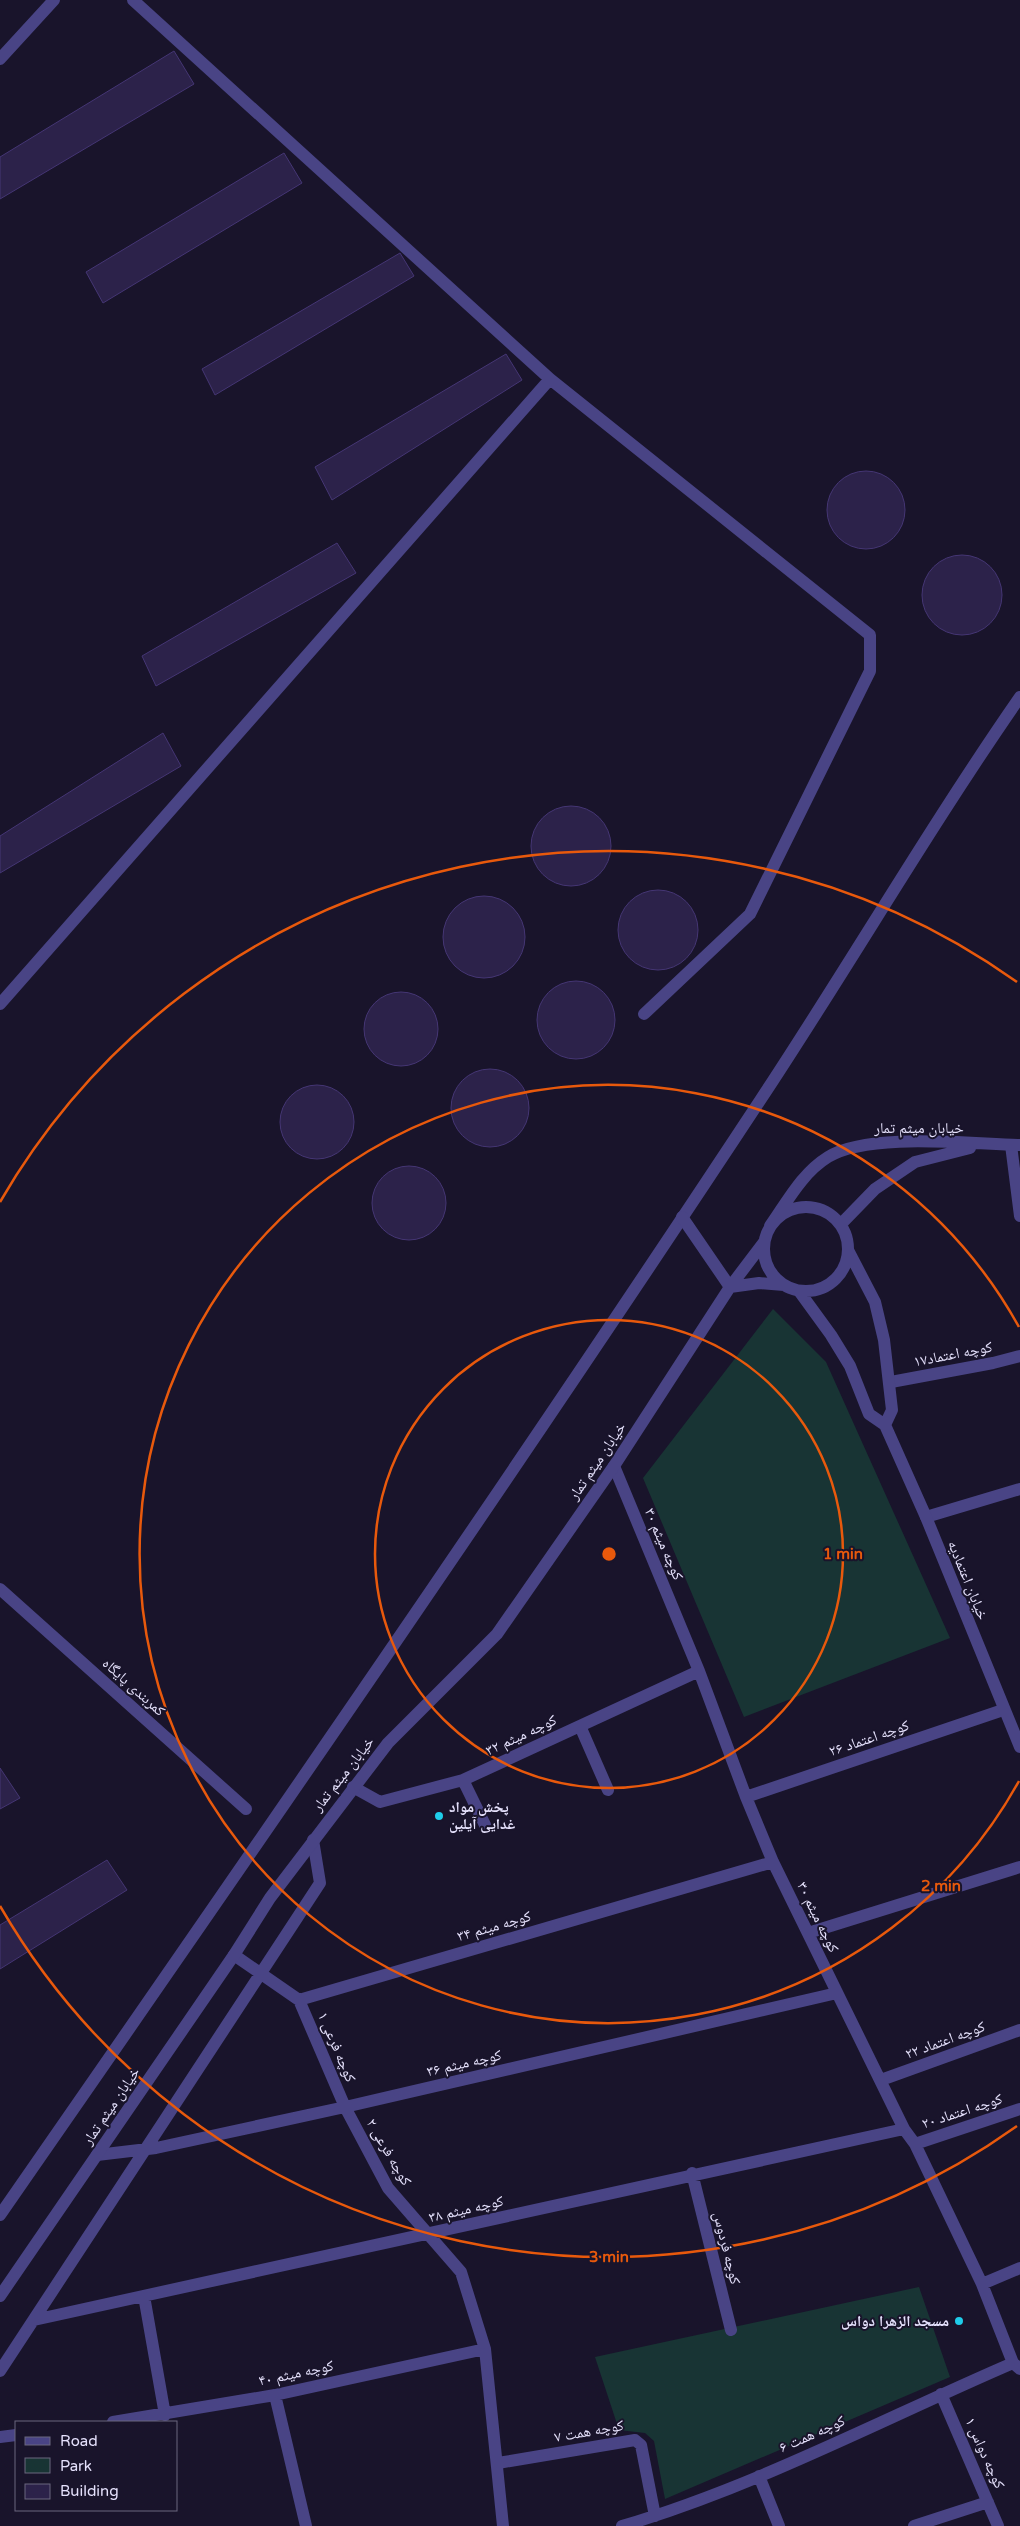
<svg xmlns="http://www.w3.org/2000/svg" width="1020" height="2526" font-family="'Varela Round','Noto Naskh Arabic',sans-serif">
	<rect width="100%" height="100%" fill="#19142b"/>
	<path fill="#183434" d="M773,1309l53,53 124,276 -206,79 -101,-239z
		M919,2287l31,90 -285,122 -11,-58 -9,-8 -26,-3 -24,-73z"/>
	<path fill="#2c224a" stroke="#453674" d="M174,51l20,33 -194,115v-42z
		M284,153l18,30 -199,120 -17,-31z
		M400,253l14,23 -199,119 -13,-26z
		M506,354l16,26 -190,120 -17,-33z
		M827 510a39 39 0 1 1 78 0a39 39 0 1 1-78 0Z
		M337,543l19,30 -200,113 -14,-30z
		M922 595a40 40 0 1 1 80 0a40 40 0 1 1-80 0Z
		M163,733l18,33 -181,107v-37z
		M531 846a40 40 0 1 1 80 0a40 40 0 1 1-80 0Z
		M618 930a40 40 0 1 1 80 0a40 40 0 1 1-80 0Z
		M443 937a41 41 0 1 1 82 0a41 41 0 1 1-82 0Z
		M537 1020a39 39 0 1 1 78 0a39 39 0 1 1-78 0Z
		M364 1029a37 37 0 1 1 74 0a37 37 0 1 1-74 0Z
		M451 1108a39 39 0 1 1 78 0a39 39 0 1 1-78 0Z
		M280 1122a37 37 0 1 1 74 0a37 37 0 1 1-74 0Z
		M372 1203a37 37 0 1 1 74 0a37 37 0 1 1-74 0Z
		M0,1768l20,30 -20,11z
		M107,1860l20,30 -127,79v-44z"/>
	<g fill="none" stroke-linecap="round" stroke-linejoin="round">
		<path stroke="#494485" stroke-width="12" d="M926,1517l94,-28"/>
		<path stroke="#494485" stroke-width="12" d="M133,0l417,379 320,256v36l-120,243 -106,100
			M0,59l54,-59
			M0,1004l550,-625
			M1011,1145l9,71
			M891,1382l102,-19 27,-7
			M614,1466l85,205 47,126 27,65 131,267 11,15 67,140 31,79 7,6
			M0,1589l246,220
			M580,1726l28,64
			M463,1780l22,45
			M353,1787l27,15 83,-22 236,-109
			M746,1797l257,-87
			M808,1933l212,-66
			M234,1955l65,45 474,-138
			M299,2000l46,107 43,81 73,84 24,77 18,177
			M881,2080l139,-50
			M915,2144l105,-35
			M97,2155l59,-7 189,-41 492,-114
			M692,2173l39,157
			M0,2215c257,-370 513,-740 761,-1116 88,-133 168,-271 259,-402
			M982,2284l38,-16
			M144,2296l21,119
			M34,2320c291,-62 580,-130 870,-191
			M0,2371l320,-488 -7,-43
			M941,2394l57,132
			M275,2395l31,131
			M113,2422l162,-27 210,-46
			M0,2437l16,-2
			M498,2463l137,-23 6,5 14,71
			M759,2476l20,50
			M622,2526c133,-39 263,-108 391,-163
			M914,2526l74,-24"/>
		<path stroke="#494485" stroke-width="12" d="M764 1249a42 42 0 1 1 84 0a42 42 0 1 1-84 0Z
			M682,1217l48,70
			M841,1224l34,-35 40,-27 55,-14
			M770,1226c17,-24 32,-53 58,-69 40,-25 143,-13 192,-12
			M848,1250l27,52 9,38 8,70 -7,15
			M730,1287l29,-4 25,2
			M799,1291l32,44 19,31 19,48 16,11 41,92 94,230
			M0,2296l234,-341 36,-57 118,-155 109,-109 117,-168 116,-179 34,-45"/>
	</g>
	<g fill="none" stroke="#e8590c" stroke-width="2.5">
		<circle cx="609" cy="1554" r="234"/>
		<path d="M1019 1781A469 469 0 1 1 1019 1327"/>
		<path d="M1017 2126A703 703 0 0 1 0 1906M0 1202A703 703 0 0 1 1017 982"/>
	</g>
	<g fill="#1fcdea" stroke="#19142b" stroke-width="2">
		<circle cx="439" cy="1816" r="5"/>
		<circle cx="959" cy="2321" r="5"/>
	</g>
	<g text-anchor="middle" stroke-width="4" stroke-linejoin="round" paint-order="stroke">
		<g font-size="15" fill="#e5e1fc" stroke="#19142b">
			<text x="919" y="1133">خیابان میثم تمار</text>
			<text transform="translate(953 1354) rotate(-11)" y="5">کوچه اعتماد۱۷</text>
			<text transform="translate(597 1461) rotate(-56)" y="5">خیابان میثم تمار</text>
			<text transform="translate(664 1544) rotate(67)" y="5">کوچه میثم ۳۰</text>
			<text transform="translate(968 1580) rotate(68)" y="5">خیابان اعتمادیه</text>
			<text transform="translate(134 1687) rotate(42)" y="5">کمربندی پایگاه</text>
			<text transform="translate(521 1735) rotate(-25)" y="5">کوچه میثم ۳۲</text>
			<text transform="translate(869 1738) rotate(-19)" y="5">کوچه اعتماد ۲۶</text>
			<text transform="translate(343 1774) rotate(-52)" y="5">خیابان میثم تمار</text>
			<text transform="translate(818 1917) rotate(64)" y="5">کوچه میثم ۳۰</text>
			<text transform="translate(494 1926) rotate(-16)" y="5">کوچه میثم ۳۴</text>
			<text transform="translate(945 2040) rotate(-20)" y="5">کوچه اعتماد ۲۲</text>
			<text transform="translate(337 2047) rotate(67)" y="5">کوچه فرعی ۱</text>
			<text transform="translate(464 2063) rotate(-13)" y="5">کوچه میثم ۳۶</text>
			<text transform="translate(111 2106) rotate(-56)" y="5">خیابان میثم تمار</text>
			<text transform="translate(962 2111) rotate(-18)" y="5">کوچه اعتماد ۲۰</text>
			<text transform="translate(389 2152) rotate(60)" y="5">کوچه فرعی ۲</text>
			<text transform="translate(466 2209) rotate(-13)" y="5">کوچه میثم ۳۸</text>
			<text transform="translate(727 2248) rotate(76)" y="5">کوچه فردوس</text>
			<text transform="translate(296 2373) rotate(-12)" y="5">کوچه میثم ۴۰</text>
			<text transform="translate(589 2431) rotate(-10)" y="5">کوچه همت ۷</text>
			<text transform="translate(812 2434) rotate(-24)" y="5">کوچه همت ۶</text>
			<text transform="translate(985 2453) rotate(66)" y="5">کوچه دواس ۱</text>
		</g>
		<g font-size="15" font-weight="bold" fill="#e5e1fc" stroke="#19142b" text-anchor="start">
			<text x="449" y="1812">پخش مواد<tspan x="449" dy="17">غدایی آیلین</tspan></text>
			<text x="949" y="2326" text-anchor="end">مسجد الزهرا دواس</text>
		</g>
	</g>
	<circle cx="609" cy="1554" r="8" fill="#e8590c" stroke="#19142b" stroke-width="2.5"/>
	<g font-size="15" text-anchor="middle" font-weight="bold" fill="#e8590c" stroke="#19142b" stroke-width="4" stroke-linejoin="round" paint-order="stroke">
		<text x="843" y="1559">1 min</text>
		<text x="941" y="1891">2 min</text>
		<text x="609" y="2262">3 min</text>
	</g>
	<rect x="15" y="2421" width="162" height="90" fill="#19142b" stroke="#6b667f"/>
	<rect x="25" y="2437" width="25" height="8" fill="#494485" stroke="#6b667f"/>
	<text x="60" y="2446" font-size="15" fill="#e5e1fc">Road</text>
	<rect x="25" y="2458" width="25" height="15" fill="#183434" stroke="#6b667f"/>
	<text x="60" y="2471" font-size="15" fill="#e5e1fc">Park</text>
	<rect x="25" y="2484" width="25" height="15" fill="#2c224a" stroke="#6b667f"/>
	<text x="60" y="2496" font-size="15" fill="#e5e1fc">Building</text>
</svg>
